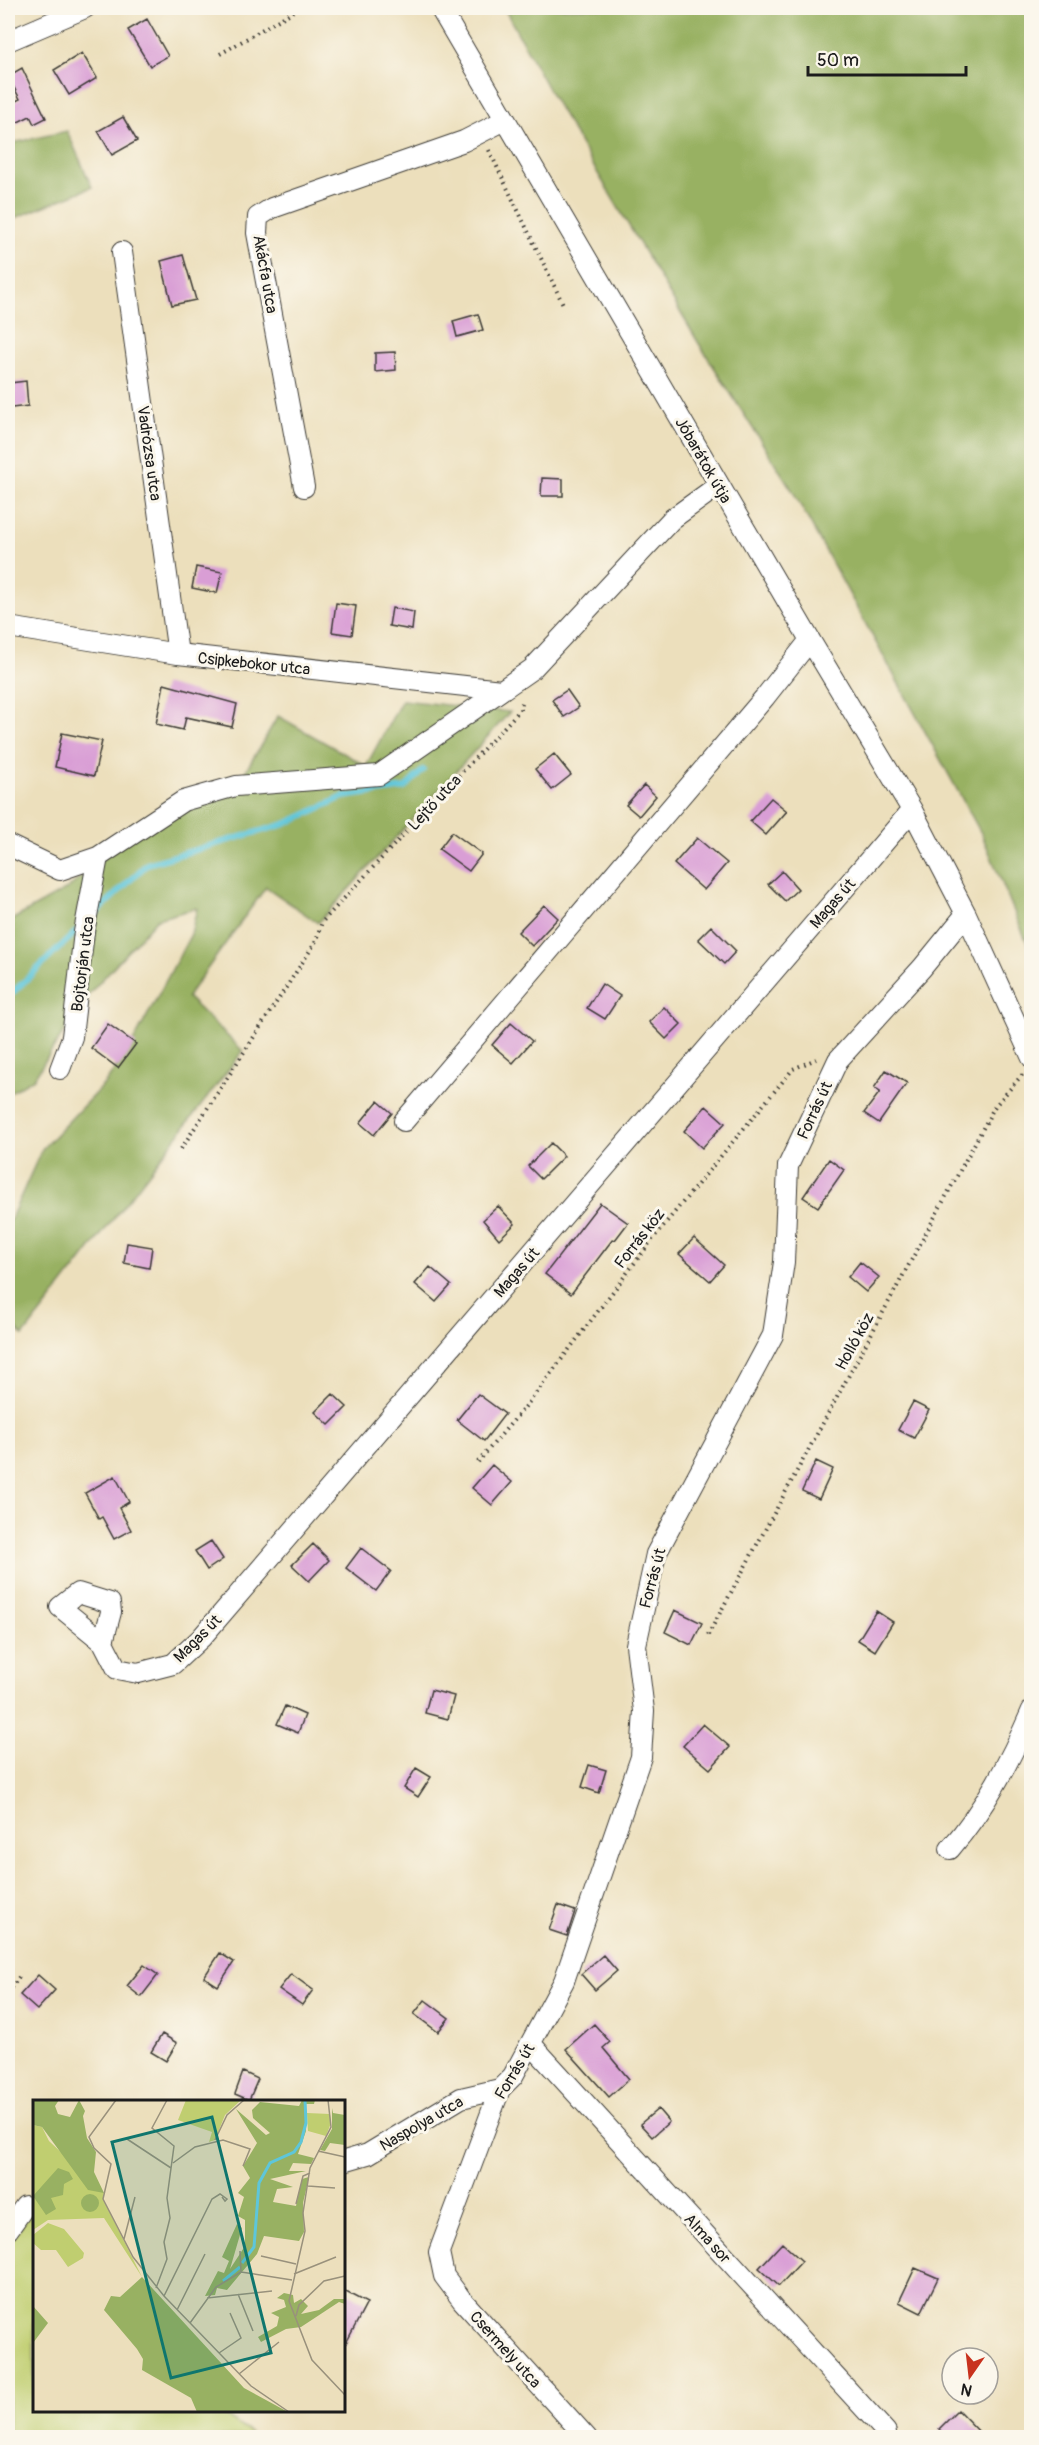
<svg xmlns="http://www.w3.org/2000/svg" width="1039" height="2445" font-family="Pangolin,sans-serif">
	<rect width="100%" height="100%" fill="#fbf7ec"/>
	<filter id="ink" filterUnits="userSpaceOnUse"><feTurbulence type="fractalNoise" baseFrequency=".0167" numOctaves="2"/><feDisplacementMap in="SourceGraphic" scale="12" xChannelSelector="R" yChannelSelector="G"/><feConvolveMatrix kernelMatrix="1 2 1 2 8 2 1 2 1" color-interpolation-filters="sRGB"/></filter>
	<filter id="wash" filterUnits="userSpaceOnUse"><feTurbulence type="fractalNoise" baseFrequency=".008" numOctaves="4" result="noise"/><feDisplacementMap in="SourceGraphic" scale="24" xChannelSelector="R" yChannelSelector="G"/><feGaussianBlur stdDeviation="1.35" result="paint"/><feColorMatrix in="noise" values="0 0 0 0 0 0 0 0 0 0 0 0 0 0 0 0 0 1.4 0 .05"/><feComposite in="paint" operator="in"/></filter>
	<g filter="url(#wash)">
		<rect width="100%" height="100%" fill="#ecdfbc"/>
		<path fill="#c0ce70" stroke="#6e7546" stroke-width="1.5" d="M34,2212v198l185,1 36,26h-247v-194l22,-29z"/>
		<path fill="#98b162" stroke="#5a663f" stroke-width="1.5" d="M504,8h527v944l-49,-117 -190,-345 -94,-148 -145,-244z
			M67,131l25,56 -84,34v-77z
			M402,700l108,12 -192,211 -52,-36 -79,110 56,54 -220,285 -15,-16v-95l34,-76 64,-67 26,-38 59,-110 6,-26 -40,11 -68,75 -55,84 -26,16v-172l59,-33 99,-83 75,-27 37,-63 88,50z"/>
		<g fill="none" stroke-linecap="round" stroke-linejoin="round">
			<path stroke="#5ec6da" stroke-width="6" d="M93,916l54,-52 138,-40 58,-27 62,-9 18,-18
				M8,997l71,-68"/>
		</g>
		<g id="blocks">
			<path fill="#d99ed5" d="M147,19l21,37 -18,10 -22,-36z
				M82,53l15,25 -28,17 -15,-25z
				M22,68l24,50 -12,6 -4,-8 -22,11v-22l12,-6 -12,-23z
				M123,117l14,24 -25,14 -14,-24z
				M183,255l13,45 -24,5 -11,-44z
				M478,314l5,16 -26,7 -4,-16z
				M395,352l1,18 -21,2v-19z
				M26,381l2,25 -16,2 -2,-25z
				M542,478l21,1v17h-22z
				M196,567l26,5 -5,21 -25,-5z
				M336,603l20,3 -4,29 -20,-3z
				M392,608l22,4 -2,18 -23,-4z
				M164,684l73,20 -5,23 -46,-10 -3,13 -27,-6z
				M567,690l12,17 -15,10 -12,-17z
				M62,733l40,8 -8,35 -39,-9z
				M554,754l17,21 -19,15 -17,-21z
				M644,785l12,11 -17,20 -13,-11z
				M771,798l16,13 -21,24 -16,-14z
				M452,832l30,22 -13,17 -30,-22z
				M697,838l30,25 -23,27 -30,-26z
				M782,871l16,18 -13,12 -17,-17z
				M544,905l14,13 -26,28 -14,-14z
				M711,926l25,25 -12,13 -26,-25z
				M602,984l18,12 -15,23 -18,-11z
				M664,1007l17,17 -15,15 -17,-17z
				M511,1023l21,18 -19,22 -21,-18z
				M108,1024l28,20 -18,24 -27,-20z
				M886,1070l21,13 -28,40 -15,-10 16,-21 -6,-4z
				M378,1101l14,12 -18,22 -14,-12z
				M706,1106l19,17 -23,25 -18,-17z
				M551,1143l13,13 -23,23 -13,-13z
				M829,1159l15,11 -26,37 -15,-10z
				M600,1203l28,20 -13,17 -2,-1 -42,55 -26,-20z
				M498,1206l17,18 -16,15 -16,-19z
				M694,1238l30,27 -14,16 -31,-27z
				M127,1243l25,4 -3,21 -25,-5z
				M860,1262l19,15 -13,15 -18,-15z
				M430,1267l21,18 -15,17 -21,-18z
				M333,1394l14,13 -18,18 -14,-13z
				M478,1394l27,20 -21,27 -27,-21z
				M913,1402l16,8 -15,28 -16,-8z
				M816,1461l17,8 -14,30 -17,-8z
				M492,1465l20,17 -20,23 -20,-17z
				M115,1476l14,26 -10,6 12,22 -17,9 -12,-22 -3,2 -14,-26z
				M211,1541l12,18 -16,11 -12,-19z
				M313,1544l16,16 -20,21 -17,-16z
				M361,1548l30,23 -15,20 -30,-23z
				M675,1610l27,13 -11,22 -26,-13z
				M876,1611l17,11 -18,29 -17,-11z
				M431,1690l23,6 -6,23 -23,-6z
				M285,1706l20,9 -7,18 -21,-9z
				M703,1724l27,23 -20,22 -27,-23z
				M589,1765l17,5 -7,23 -17,-6z
				M416,1768l15,9 -13,20 -14,-9z
				M558,1905l17,6 -8,25 -18,-6z
				M220,1953l14,9 -16,24 -14,-9z
				M603,1955l14,16 -22,19 -14,-16z
				M144,1965l14,10 -17,22 -14,-11z
				M291,1974l22,16 -11,15 -23,-16z
				M38,1975l17,15 -18,20 -17,-15z
				M425,2000l24,18 -11,14 -24,-18z
				M594,2024l16,18 -7,6 26,31 -20,18 -43,-48z
				M162,2034l15,9 -11,18 -15,-9z
				M243,2072l15,7 -9,21 -14,-6z
				M658,2109l11,13 -17,15 -12,-13z
				M782,2243l20,18 -23,25 -20,-18z
				M915,2268l23,10 -17,35 -22,-11z
				M344,2291l23,12 -23,44z
				M958,2410l27,28h-38l-8,-9z"/>
		</g>
	</g>
	<g filter="url(#ink)">
		<use href="#blocks" fill-opacity="0" stroke="#3b3934" stroke-width="1.5"/>
		<g fill="none" stroke-linecap="round" stroke-linejoin="round">
			<g stroke="#3b3934" stroke-width="22">
				<path id="street" d="M440,8l370,632 102,170 54,104 66,144
					M8,41l77,-33
					M122,252l56,402
					M304,487l-47,-254 1,-16 14,-9 192,-67 41,-21
					M8,627l170,27 323,36
					M8,845l52,25 38,-13 85,-56 53,-15 143,-11 153,-106 140,-150 47,-34
					M60,1069l12,-32 12,-105 14,-75
					M404,1121l361,-424 45,-57
					M103,1642l8,-30 -1,-9 -32,-10 -18,14 43,35 14,27 21,4 35,-9 28,-26 711,-828
					M950,1849c36,-42 60,-88 82,-139
					M531,2044l355,388
					M344,2161l24,-7 93,-56 39,-9
					M8,2230l17,-24
					M587,2438l-125,-138 -18,-24 -5,-24 61,-163 13,-13 51,-95 77,-224 3,-46 -8,-66 20,-91 117,-219 11,-73 4,-96 50,-106 84,-92 44,-54"/>
			</g>
			<path stroke="#3b3934" stroke-width="4" stroke-dasharray="1.5 4.5" stroke-linecap="butt" d="M220,54l79,-46
				M489,150l74,154
				M181,1149l134,-206 7,-21 198,-212 3,-11
				M478,1462l52,-61 125,-165 138,-167 23,-10
				M708,1635l287,-529 28,-32
				M8,1993l13,-19"/>
			<use href="#street" stroke="#fff" stroke-width="20"/>
		</g>
	</g>
	<g text-anchor="middle" stroke-width="6" stroke-linejoin="round" paint-order="stroke">
		<g font-size="16" fill="#1c1c1c" stroke="#fbf7ec">
			<text transform="translate(266 274) rotate(80)" y="6">Akácfa utca</text>
			<text transform="translate(150 453) rotate(82)" y="6">Vadrózsa utca</text>
			<text transform="translate(704 460) rotate(60)" y="6">Jóbarátok útja</text>
			<text transform="translate(254 663) rotate(6)" y="6">Csipkebokor utca</text>
			<text transform="translate(434 802) rotate(-47)" y="6">Lejtő utca</text>
			<text transform="translate(832 903) rotate(-49)" y="6">Magas út</text>
			<text transform="translate(82 964) rotate(-83)" y="6">Bojtorján utca</text>
			<text transform="translate(814 1110) rotate(-65)" y="6">Forrás út</text>
			<text transform="translate(639 1238) rotate(-52)" y="6">Forrás köz</text>
			<text transform="translate(516 1272) rotate(-49)" y="6">Magas út</text>
			<text transform="translate(854 1341) rotate(-61)" y="6">Holló köz</text>
			<text transform="translate(652 1578) rotate(-75)" y="6">Forrás út</text>
			<text transform="translate(197 1638) rotate(-45)" y="6">Magas út</text>
			<text transform="translate(514 2071) rotate(-59)" y="6">Forrás út</text>
			<text transform="translate(421 2123) rotate(-30)" y="6">Naspolya utca</text>
			<text transform="translate(708 2238) rotate(48)" y="6">Alma sor</text>
			<text transform="translate(506 2349) rotate(48)" y="6">Csermely utca</text>
		</g>
	</g>
	<g transform="translate(33 2100)">
		<rect width="312" height="312" fill="#ecdfbc"/>
		<path d="M153,0h55l-16,15 -10,25 -6,2 3,-10 -34,-12zM274,13l23,1 1,9 -5,13 -18,-5zM0,25l9,2 7,14 55,52 -1,6 39,78 -38,-59 -56,2 -15,10zM15,123l16,6 20,24 -1,5 -15,9 -12,-17h-15l-8,-7v-8z" fill="#c0ce70"/>
		<path d="M0,0h26l-4,6 3,8 12,3 9,-17 6,11 -2,5 4,22 9,14 -2,20 10,21 -16,-3 -46,-63 -9,-2zM269,0h13l-1,4h-8v27l-8,23 16,4 -3,6 -18,-1 -4,8h17l-36,8 23,8 -16,2 -4,13 23,4 6,-27 7,-2 -6,26 1,29 -5,9 -35,-5 -7,18 -30,36 -10,-2 -2,7 -10,1 13,-25 6,2 5,-12 -7,-4 15,-33 5,4 -12,41 15,-23v-26l-7,-4 6,-19 -6,-4 12,-15 -7,-12 14,-23 -21,-34 30,26 4,-2 -17,-15 -1,-8 8,-8 39,4zM299,8l1,5 12,2v30l-15,-2 -5,8 -5,-1 12,-21zM25,68l11,4 4,7 -9,5 -1,11 -12,3 5,11 -10,6 -13,-19zM48 103a9 9 0 1 1 18 0a9 9 0 1 1-18 0ZM109,177l102,111 44,24h-91l-6,-14 -49,-28 1,-11 -6,-10 -33,-39 7,-14 9,1zM251,193l9,2 1,8 7,-4 7,7 -7,8 18,-4 15,-11h11v5l-6,-2 -38,25 -15,2 -25,13 -3,-5 19,-11 2,-9 -8,-4 15,-6 -2,-7 -7,-2zM0,206l15,17 -15,20z" fill="#98b162"/>
		<path fill="none" stroke="#5ec6da" stroke-width="3" d="M209,163l12,-16 5,-64 11,-20 24,-11 7,-10 5,-19 -1,-23M190,181l17,-14"/>
		<path fill="none" stroke="#99917c" stroke-width="1.5" d="M83,0l-27,37 5,11 17,16 -8,35 30,58 31,39 87,90 38,26M295,0l3,27 -21,41 -7,45 2,18 -16,70 23,59 33,35M94,39l44,29M182,40l12,-25 17,-15M285,51l27,6M140,63l22,-16 28,-7 27,9 -7,17M275,86l27,2M263,104l7,-28 7,-3M91,139l11,-42M207,151l1,21M228,156l35,8M208,172l51,8M261,174l42,-17M123,188l11,-29 -3,-17 6,-24 -3,-20 7,-52 -22,-18 15,-28M205,194l15,37M131,196l48,-97 8,-5 7,5 -2,2 -3,-4M174,198l65,-7M144,210l28,-56M263,216l3,-11 25,-24 21,-5M157,223l26,-36 25,-15M186,253l22,-15 -11,-25M206,274l40,-32"/>
		<path fill="#0f766e" fill-opacity="0.15" stroke="#0f766e" stroke-width="3" d="M179,17l59,236 -100,25 -59,-236z"/>
		<rect width="312" height="312" fill="none" stroke="#1c1c1c" stroke-width="3"/>
	</g>
	<rect width="1039" height="2445" fill="none" stroke="#fbf7ec" stroke-width="30"/>
	<g transform="translate(970 2376) rotate(194)"><circle r="28" fill="#fbf7ec" stroke="#a29f99" stroke-width="1.5"/>
	<path d="M0-4.5L10 22L0 15L-10 22Z" fill="#c8321e"/>
	<text y="-9" font-size="16" font-weight="bold" text-anchor="middle" fill="#1c1c1c">N</text>
	</g>
	<path d="M808 66v9h158v-9" fill="none" stroke="#1c1c1c" stroke-width="3"/>
	<text x="817" y="66" font-size="18" fill="#1c1c1c" stroke="#fbf7ec" stroke-width="4.5" paint-order="stroke">50 m</text>
</svg>
